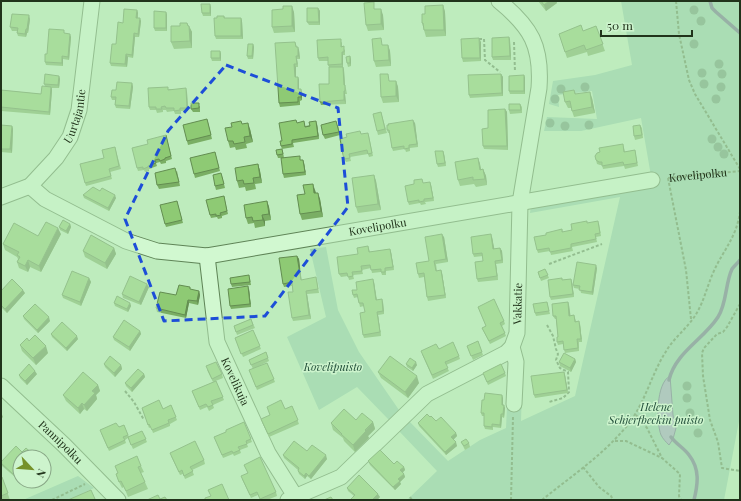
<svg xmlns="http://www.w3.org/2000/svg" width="741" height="501" font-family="'Playfair Display',serif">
	<rect width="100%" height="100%" fill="#beecbd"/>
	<path fill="#92caa8" d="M621,1h119v415l-16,84h-317l30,-29 -38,-40 10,-10 39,40 32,-21 26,-12 3,-66 14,-7 -2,66 54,-25 45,-199 -90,16 3,-20 118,-17 -10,-58 -60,13h-37l3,-14 50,2 -5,-28 -34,4 1,12 -10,-3 4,-23 42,-6 37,-10z
		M326,247l12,63 21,42 40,58 -10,10 -32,-33 -38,23 -32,-73 39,-20 -16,-68z
		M78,476l16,12 -25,12h-46z"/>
	<path fill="#a1a1be" stroke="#6a698b" d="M670,376l3,39 3,13 -3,11 -4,6c-3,-3 -6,-6 -8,-10 -5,-13 -5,-52 9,-59z"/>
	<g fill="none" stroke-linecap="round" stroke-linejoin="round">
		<path stroke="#6a698b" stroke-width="3.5" d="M710,1l2,7 4,4 24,21
			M669,380c6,-27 35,-41 49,-63 9,-14 7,-33 14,-48 2,-3 6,-6 8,-9
			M671,437c5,7 13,11 18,18 11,14 9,29 5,45"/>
		<g stroke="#5f8457" stroke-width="17">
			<g id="minor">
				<path id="s2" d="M30,186l15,13 81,42 31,10 50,5 445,-76"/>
				<path id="s3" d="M1,197l29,-11 26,-28 14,-21 9,-27 13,-109"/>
				<path id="s4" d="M207,256l10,86 51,111 27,43"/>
				<path d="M512,347l4,15 -2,42"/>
				<path id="s5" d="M1,386l63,59 54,55"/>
				<path id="s6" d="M288,500l53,-23 86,-83 79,-41 6,-6 5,-14 3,-130 19,-115c3,-42 -8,-61 -40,-87"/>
			</g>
		</g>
		<g stroke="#5f8457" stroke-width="2" stroke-dasharray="3 2" stroke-linecap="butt">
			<path d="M676,1l3,33 10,46 6,14 45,75"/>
			<path d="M479,39h5l1,21 15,12"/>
			<path d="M514,42l1,30"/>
			<path d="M668,178l18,92 5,49"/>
			<path id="s1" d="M668,178l72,-7"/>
			<path d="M549,264l53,-20"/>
			<path d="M740,304l-13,23 -4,5 -6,2 -13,14 -2,5 1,23 7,44 8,22 4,26 18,3"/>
			<path d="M547,325l6,11 3,13 2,5 -2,6 4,8 8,4 1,20 -6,6 -14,4"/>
			<path d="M125,391l9,11 10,18"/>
			<path d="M636,415l11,13 15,30 18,16 -1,22 2,4"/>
			<path d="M615,441h11l36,17"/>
			<path d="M583,467l16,20 12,9 2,4"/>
			<path d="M410,497l2,3"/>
			<path d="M52,500l33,-16"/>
			<path d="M511,500l2,-83"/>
			<path d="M542,500c28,-23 60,-44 83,-72 19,-21 25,-51 40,-75 7,-13 18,-21 27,-33 11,-14 14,-31 21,-47 10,-23 23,-34 27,-61"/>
		</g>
		<use href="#minor" stroke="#d1f8d0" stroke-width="15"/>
	</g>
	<g fill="#689675">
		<circle cx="694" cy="10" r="4.5"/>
		<circle cx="701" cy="21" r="4.5"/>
		<circle cx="694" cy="44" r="4.5"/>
		<circle cx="719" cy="64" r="4.5"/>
		<circle cx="702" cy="73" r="4.5"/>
		<circle cx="722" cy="74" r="4.5"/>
		<circle cx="704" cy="84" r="4.5"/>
		<circle cx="585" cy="87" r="4.5"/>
		<circle cx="721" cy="87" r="4.5"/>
		<circle cx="561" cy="89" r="4.5"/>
		<circle cx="555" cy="99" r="4.5"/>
		<circle cx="716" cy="99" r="4.5"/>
		<circle cx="550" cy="123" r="4.5"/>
		<circle cx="589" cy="125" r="4.5"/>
		<circle cx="565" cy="126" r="4.5"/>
		<circle cx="712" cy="139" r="4.5"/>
		<circle cx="718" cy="147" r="4.5"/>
		<circle cx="724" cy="154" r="4.5"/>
		<circle cx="687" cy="386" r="4.5"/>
		<circle cx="687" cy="398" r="4.5"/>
		<circle cx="690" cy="413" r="4.5"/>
		<circle cx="698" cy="433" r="4.5"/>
	</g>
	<path fill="#7aae64" d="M538,1h18l1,2 -11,8z
		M443,5l2,7 1,24 -20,1 -4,-14 3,-9z
		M211,7v9h-8l-1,-3z
		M318,8l2,3v14h-11l-2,-3z
		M283,9l11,3 1,20 -21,1 -2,-6z
		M376,9l7,6 1,15 -16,1 -2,-6z
		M137,10l1,3v5l3,3 -2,16h-4l-2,21 -5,-1 -1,10 -16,-1 -1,-3 13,-40z
		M166,12l1,3v16h-12l-1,-3z
		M224,16l1,2h16l1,3 1,18h-27l-1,-3 2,-18z
		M30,19l-2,14h-1l-1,4 -8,-1 -1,-3v-2h-5l-2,-4z
		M188,26h1l3,6v16l-18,1 -3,-7z
		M596,26l9,25 -17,5 -1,-4 -20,6 -8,-24 24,-3z
		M65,34l6,3 -2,23 -6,-1v7l-17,-1 -1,-3 2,-8z
		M509,37l1,3 1,20h-18l-1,-3z
		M295,42l2,5 2,3 1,9h-3l1,8h-2v10h2l1,3v9l3,3v8l-2,1v4l-20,2 -1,-4z
		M342,42v5l3,3v5h-2v12l1,3 1,15 1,4 1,5h-2l1,10 -25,1 -1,-3 9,-18v-17l-1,-2v-4h-9l-1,-3z
		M481,42v19l-18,1 -1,-4z
		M253,44l1,3 -1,12h-5l-1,-3z
		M383,45h5l2,6 1,15 -15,1 -2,-6z
		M220,51l1,3v7h-9l-1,-3z
		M350,56l1,4v6l-3,1 -1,-4z
		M501,74l2,3v19l-33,2 -1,-3z
		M524,75l1,3v16h-15l-1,-3z
		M59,76l1,3 -1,9h-7v2l-2,25 -49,-4v-21l40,4 4,-8 -1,-2z
		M391,81h5l2,6 1,15 -16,1 -2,-6z
		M132,83l1,4 -3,22 -14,-1 -1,-3v-5h-3l-1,-3 5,-7z
		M169,89l18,3 1,19h-7v3h-6l-1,-3 -7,1 -1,-2h-3v2l-6,1 -1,-3h-6l-1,-3z
		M574,90l2,4 16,4 3,15 -21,4 -3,-9h-3l-3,-6z
		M520,104l2,3v6l-12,1 -1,-4z
		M200,106v6h-7l-2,-3z
		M505,109l2,3 1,38 -24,-1 -1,-3 5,-18z
		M381,112l6,21 -9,2 -1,-4z
		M208,122l4,17 -24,6 -1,-4z
		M297,123l8,2v1l12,-2 2,15 -26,4 1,4 -12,2 -1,-3 1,-5z
		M415,123l3,24 -8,1v3l-4,1 -1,-3 -12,2 -1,-3 -2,-15h-2l-1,-3z
		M242,124l8,5 3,13 -7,2 1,4 -11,2 -1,-3 -5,1 -2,-7z
		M1,125l11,1 1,3 -1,24 -11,-1z
		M338,125l2,10 -15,4 -2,-4z
		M640,125l2,3 1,10 -8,2 -1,-4z
		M361,134l8,2 4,20 -4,1 -1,-3 -18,3 1,4 -5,1 -2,-3z
		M167,139l5,20 -6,2v2l-5,1 -1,-2 -4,1 1,3 -8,3v2l-4,1 -1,-2 -6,1 -1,-3z
		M115,147l6,22 -11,3 2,7 -26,7 -1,-3 19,-25z
		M624,148l1,4 10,-2 3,16 -13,3 -1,-3 -21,3 -1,-4h-2l-3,-1 -1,-4z
		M282,149l1,3 1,6h-6l-1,-3z
		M443,151l1,3 2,12 -8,1 -1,-3z
		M215,152l5,19 -25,7 -1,-4z
		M478,158l2,6 1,6 2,-1 3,7 1,9 -11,2 -2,-3 -14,2 -2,-6z
		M301,160h2l1,3 2,12 -22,3 -1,-4z
		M258,164l2,7 2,12 -7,1 1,5 -10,2 -1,-4 -6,1 -2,-7z
		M177,171l3,15 -21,3 -2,-4z
		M374,175l2,6 5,29 -23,3 -2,-6z
		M222,176l3,12 -9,2 -1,-4z
		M423,183l8,2 3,16 -9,1 1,2 -5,1 -1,-2 -11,2 -1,-3z
		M315,190l1,3 4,6 3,18 -21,3 -2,-6 5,-20z
		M100,191l16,7 -7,13 -25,-13 -1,-3z
		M224,196l4,18 -6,2v2l-4,1 -1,-2 -6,1 -1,-3z
		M177,201l6,22 -17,4 -1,-3z
		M267,201l2,6 2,13 -6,1v5l-10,2 -1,-5 -6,1 -2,-6z
		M587,223l12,1 2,12 -5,1 1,5 -25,5 1,4 -22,4 -1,-4 -12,2 -1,-3 9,-15 16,-6 1,3 9,-2z
		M70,224l1,3 -3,7 -8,-4 -1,-3z
		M61,234l-20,38 -11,-5 -2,5 -9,-4 -2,-6 1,-3 -1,-2 -12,-7 -2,-6 35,-8z
		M444,237l4,25 -12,2 1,7 4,-1 1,3 4,25 -18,3 -1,-4 -3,-20 -5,1 -1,-4 11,-13z
		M492,237l2,12 6,-1 2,3 1,12 -7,1 2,16 -20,2 -1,-3 6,-18v-5l-9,1 -1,-3z
		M368,246l2,6 20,-3 1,3 3,18 -8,1v4h-4l-1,-3 -9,1 -1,-5 -9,2 1,4 -10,1 1,4 -5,1 -1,-4 -7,1 -2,-3 19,-20z
		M114,248l2,6 -9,15 -22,-12 -2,-6z
		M297,256l2,3 2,21 16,1 2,12 -12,1 4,25 -18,2 -1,-3 1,-26 -1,-6 -8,1 -1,-3z
		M597,268l-4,27 -12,-2 -1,-4 -6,-1 -1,-3z
		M545,269l4,9 -8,3 -3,-9z
		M89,278l2,4 -10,24 -18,-8 -1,-3z
		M250,279l1,6 -19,2 -1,-3z
		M571,279l1,3 2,15 -23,3 -1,-3 13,-17z
		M374,282l3,18 6,2 1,12 -6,1 3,21 -17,2 -1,-3 2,-23 -1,-6 -4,1 -2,-10 -4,1 -1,-3 4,-5z
		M149,287l-8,18 -18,-7 -1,-4z
		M249,289l2,18 -20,2 -1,-3z
		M191,290l8,1 1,4 -2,10 -9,-2 -3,15 -29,-6 -1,-4 20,-13z
		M1,291l24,2 -18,20 -6,-6z
		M547,302l3,12 -14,2 -1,-3z
		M568,302l1,3 1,11 4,-1 2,6 4,3 2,18h-3v9l-14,2 -2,-9 -5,1 -1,-3 1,-5 -2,-18h-1l-2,-3z
		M114,303h16l1,3 -3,6 -13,-6z
		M478,307l26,14 1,3 -3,2 4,10 -16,8 -8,-16 4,-2z
		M23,316l27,5 -12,12 -14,-14z
		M251,319l4,9 -18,7 -3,-9z
		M253,330l8,19 -18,8 -8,-19z
		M140,331l1,3 -11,17 -16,-11 -1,-3z
		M51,334l27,5 -11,12 -15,-14z
		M29,341l19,12 -12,12 -14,-14 -2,-6z
		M478,341l5,14 -10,5 -6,-14z
		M439,349l20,7 1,3 -14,6 3,6 -16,8 -11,-25z
		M266,352l3,9 -16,8 -4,-9z
		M575,359l1,3 -5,10 -11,-6 -1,-4z
		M267,363l8,19 -18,8 -8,-20z
		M104,364l17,1 1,4 -7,8 -10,-10z
		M406,364l11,1 -4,6 -6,-4z
		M207,370l15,4 1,4 -10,4z
		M378,372l41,11 -11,15 -27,-20z
		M564,372l1,3 3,18 -33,5 -1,-3z
		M483,373h22l1,3 -18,9z
		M37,374l-10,11 -7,-7 -1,-3z
		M144,374l1,3 -13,15 -6,-6 -1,-3z
		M216,381l8,19 -11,5 1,3 -5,3 -2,-4 -7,3 -8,-19z
		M98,385l2,6 -4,4 1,4 -10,12 -3,-2 -4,5 -14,-13 -3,-6z
		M503,398v7l2,3 -1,10 -2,-1 -1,11 -8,-1v3l-8,-1 -1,-3v-10h-2l-1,-3z
		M171,405l6,15 -7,4v2l-17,7 -2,-6 -2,1 -7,-20 21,1z
		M292,406l7,18 -30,13 -7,-15 23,-13z
		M430,417l26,16 1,3 -4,4 4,6 -11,9 -27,-29 -1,-3z
		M356,420l17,2 2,7 -7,7 1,2 -14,14 -11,-11 -1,-3 -10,-8 -2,-7z
		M244,422l8,20 -5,2 1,3 -8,3 1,3 -7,3 -1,-2 -10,4 -9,-21 12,-5z
		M124,425l5,12 13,-6 5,11 -14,7 -5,-11 -3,2 1,3 -17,8 -8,-18z
		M461,442l8,1 1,4 -5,3z
		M307,451l20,8 -16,20 -4,-3 -2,3 -6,-5 -1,-3v-1l-14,-12 -1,-3z
		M22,452l13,4v1h-15v14l-5,6 -13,-11 -1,-4z
		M171,456l33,4 1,4 -13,6 2,5 -9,4 -2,-5 -3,1z
		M368,461l26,3 10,3 1,3 -2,2 1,2 1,3 -5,5 1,2 -6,6 -25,-25z
		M244,465l32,27 1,4 -10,4h-6l-3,-5 -7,3 -9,-19 6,-6z
		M115,466h26l3,6 -3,1 7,16 -20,8 -4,-10 -2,1 -4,-8 -2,-6 2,-1z
		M1,477h1l8,23h-9z
		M347,488l33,9 -3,3h-27l4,-4 -6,-5z"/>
	<path fill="#638d51" d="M549,1h7l1,2 -11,8 -2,-6z
		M210,4l1,3v9l-1,-3z
		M443,5l2,7 1,24 -2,-6z
		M292,6l2,6 1,20 -3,-6z
		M318,8l2,3v14l-1,-3z
		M381,9l2,6 1,15 -3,-6z
		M137,10l1,3 -1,8 -1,-3z
		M166,12l1,3v16l-1,-3z
		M29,15l1,4 -2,14 -1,-4z
		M140,18l1,3 -2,16 -1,-3z
		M241,18l1,3 1,18 -2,-3z
		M187,23l3,6 -1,-3 3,6v16l-2,-7z
		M26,29l1,4 -1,4 -1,-3z
		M134,33l1,4 -2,21 -1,-3z
		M70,34l1,3 -2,23 -1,-3z
		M509,37l1,3 1,20 -1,-4z
		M479,38l2,4v19l-1,-3z
		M253,44l1,3 -1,12 -1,-3z
		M388,45l2,6 1,15 -2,-6z
		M298,47l1,3 1,9 -2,-3z
		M220,51l1,3v7l-1,-3z
		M342,52l1,3v12l-1,-3z
		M126,54l2,3 -1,10 -2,-3z
		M62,56l1,3v7l-1,-3z
		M296,56l1,3 1,8 -1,-3z
		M350,56l1,4v6l-1,-3z
		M294,64l2,3v14l-1,-4z
		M343,67l1,3 1,19 -1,-4z
		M501,74l2,3v19l-1,-3z
		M524,75l1,3v16l-1,-3z
		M59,76l1,3 -1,9 -1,-3z
		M298,77l1,3v12l-1,-3z
		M396,81l2,6 1,15 -3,-6z
		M132,83l1,4 -3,22 -1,-3z
		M51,87l1,3 -2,25 -1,-3z
		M186,88l1,4 1,19 -1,-3z
		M301,89l1,3v8l-1,-3z
		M344,91l1,3 1,10 -2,-4z
		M590,92l2,6 3,15 -3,-6z
		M505,109l2,3 1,38 -1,-4z
		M413,120l2,3 3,24 -1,-3z
		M316,121l1,3 2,15 -1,-3z
		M248,123l2,6 3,13 -3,-6z
		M12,126l1,3 -1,24 -2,-4z
		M443,151l1,3 2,12 -1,-3z
		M478,158l2,6 2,12 -2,-6z
		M303,160l1,3 2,12 -1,-3z
		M258,164l2,7 2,12 -2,-6z
		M483,169l3,7 1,9 -2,-6z
		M374,175l2,6 5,29 -3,-6z
		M430,182l1,3 3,16 -1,-3z
		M313,184l2,6 2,10 -3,-7z
		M318,193l2,6 3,18 -2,-6z
		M115,195l1,3 -7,13 -1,-3z
		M267,201l2,6 2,13 -2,-6z
		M262,215l3,6v5l-2,-6z
		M70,224l1,3 -3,7 -2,-3z
		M58,228l3,6 -20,38 -2,-6z
		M442,234l2,3 4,25 -2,-3z
		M491,234l1,3 3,15 -2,-3z
		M114,248l2,6 -9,15 -2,-6z
		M500,248l2,3 1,12 -1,-3z
		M390,249l1,3 3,18 -1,-3z
		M297,256l2,3 3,24 -1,-3z
		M28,260l2,7 -2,5 -3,-6z
		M495,261l1,3 2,16 -1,-4z
		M596,265l1,3 -4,27 -1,-3z
		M441,270l1,3 4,25 -1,-3z
		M89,278l2,4 -10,24 -1,-4z
		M373,279l1,3 3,21 -1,-3z
		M571,279l1,3 2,15 -1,-3z
		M147,284l2,3 -8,18 -2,-3z
		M248,286l1,3 2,18 -1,-3z
		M23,290l2,3 -18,20 -2,-4z
		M199,291l1,4 -2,10 -1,-4z
		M306,291l1,3 4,25 -2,-4z
		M382,299l1,3 1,12 -1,-3z
		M188,300l1,3 -3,15 -1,-3z
		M568,302l1,3 2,14 -2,-3z
		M130,303l1,3 -3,6 -1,-3z
		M377,312l1,3 3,21 -1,-4z
		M49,317l1,4 -12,12 -1,-3z
		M579,321l1,3 2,18 -1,-3z
		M140,331l1,3 -11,17 -1,-4z
		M77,336l1,3 -11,12 -1,-3z
		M46,346l2,7 -12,12 -3,-7z
		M575,359l1,3 -5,10 -1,-4z
		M416,362l1,3 -4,6 -1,-3z
		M121,365l1,4 -7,8 -1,-4z
		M35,371l2,3 -10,11 -2,-4z
		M564,372l1,3 3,18 -1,-3z
		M144,374l1,3 -13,15 -1,-4z
		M417,376l2,7 -11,15 -3,-6z
		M98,385l2,6 -4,4 1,4 -10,12 -3,-6 8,-14z
		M502,395l1,3v10l-1,-3z
		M82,403l2,6 -4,5 -2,-6z
		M504,405l1,3 -1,10 -1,-4z
		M1,412l2,5 -2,2z
		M501,414l1,3 -1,11 -1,-3z
		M373,422l2,7 -7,7 1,2 -14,14 -2,-7z
		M456,433l1,3 -5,5 -1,-4z
		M456,442l1,4 -11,9 -1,-3z
		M326,455l1,4 -16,20 -2,-3z
		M20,467v4l-5,6 -2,-3z
		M404,467l1,3 -3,3 -2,-3z
		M306,473l1,3 -2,3 -1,-3z
		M404,474l1,3 -5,5 1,2 -6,6 -2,-3 5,-8z
		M378,494l2,3 -3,3h-5z"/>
	<path fill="#8eca74" stroke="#638d51" d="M541,1h8l-5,4z
		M374,2v7h7v15l-15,1 -2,-22z
		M201,4h9v9h-8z
		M443,5l1,25h-20l-1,-7h-1v-9h3v-8z
		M283,6h9v20l-20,1v-17l11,-1z
		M307,8h11l1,14h-12z
		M124,9l13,1 -1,8h4l-2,16 -4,-1 -2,22 -6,-1 -1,10 -15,-1 2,-19h4l2,-22 5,1z
		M154,11l12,1v16h-12z
		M12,14l17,1 -2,14h-1l-1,5 -8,-1 1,-5 -8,-1z
		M217,16h7v2h17v18h-26l-1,-18h3z
		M180,23h7l1,3h1l1,15 -19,1v-16h9z
		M581,25l2,6 13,-5 7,18 -17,6 -2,-5 -19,7 -6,-18z
		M49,29l15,1v3l6,1 -2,23 -6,-1v7l-17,-1v-8h2z
		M509,37l1,19 -18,1v-19z
		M381,38l1,7h6l1,15 -15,1 -2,-22z
		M479,38l1,20h-18l-1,-19z
		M341,39v8l3,-1v6h-2v12l-14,1v-8l-10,1 -1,-18z
		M295,42l1,5h2v9h-2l1,8h-3l1,13h3v12h3v8h-3v5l-19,1 -4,-60z
		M248,44h5l-1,12h-5z
		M211,51h9v7h-9z
		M350,56v7h-3l-1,-6z
		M329,67h14l1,18h1v6h-1v9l-24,2 -1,-18h10z
		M45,74l14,2 -1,9 -14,-1z
		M380,74h8l1,7h7v15l-15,1z
		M501,74l1,19 -33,2 -1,-20z
		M524,75v16h-15v-15z
		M117,82l15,1 -3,23 -14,-1 1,-8h-5l1,-7h4z
		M42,86l9,1 -2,25 -48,-5v-17l40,4z
		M168,87v3l18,-2 1,20h-7v2l-6,1v-3h-8l-1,-2 -4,1 1,2h-6v-2h-7l-1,-19z
		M574,90l1,4 15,-2 2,15 -20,4 -2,-10 -5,1 -2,-10z
		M191,103h8v5l-8,1z
		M509,104h11l1,6h-12z
		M505,109l2,37h-24l-1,-17 6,-1v-18z
		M381,112l4,17 -8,2 -4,-17z
		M207,119l4,16 -24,6 -4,-16z
		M296,120l1,3 7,-2 1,6 5,-1 -1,-4 7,-1 2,15 -26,4v4l-11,2 -1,-5h2l-3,-18z
		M413,120l4,24 -8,1v3l-5,1v-3l-12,2 -3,-18h-2v-5h2l-1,-1z
		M241,121l1,3 6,-1 2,13 -6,1 1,5 -11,2 -1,-3h-5l-3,-13 7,-1 -1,-4z
		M336,121l3,11 -16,3 -2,-10z
		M1,125l11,1 -2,23h-9z
		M640,125l2,10 -8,1 -1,-10z
		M360,131l1,3 7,-1 4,20 -4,1 -1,-4 -18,4 1,4 -6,1 -4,-20 7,-2 -1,-3z
		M166,135l5,21 -6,2v1l-5,2 -1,-2 -4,1 1,3 -8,3v1l-5,2v-2l-6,1 -5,-20 16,-4 -1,-4z
		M623,144l1,8 11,-2 2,13 -13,2 -1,-3 -21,4v-4h-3l-3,-2 -1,-4 2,-3 3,-1 -1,-4z
		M115,147l4,19 -10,3 2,7 -26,7 -5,-19 24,-6 -2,-8z
		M282,149l1,5 -6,1 -1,-5z
		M435,151h8l2,12 -8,1z
		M215,152l4,16 -25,6 -4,-16z
		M300,156v4h3l2,12 -22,2 -2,-16z
		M478,158l2,12 3,-1 2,10 -12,1v-3l-15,3 -3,-18z
		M258,164l2,13 -7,1 1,5 -10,1 -1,-4 -6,1 -2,-13z
		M175,168l4,14 -22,3 -2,-12z
		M221,173l3,11 -9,2 -2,-11z
		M374,175l4,29 -22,3 -4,-29z
		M422,179l1,4 7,-1 3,16 -9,1v2l-5,1v-2l-11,2 -3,-16 9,-2v-4z
		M313,184l1,9h4l3,18 -21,3 -3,-19 8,-1 -2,-9z
		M93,187l7,4 2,-3 13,7 -7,13 -25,-13z
		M224,196l3,15 -7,2 1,2 -5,1v-2l-6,1 -4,-15z
		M177,201l5,19 -17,4 -5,-19z
		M267,201l2,13 -7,1 1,5 -10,1 -1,-4 -6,1 -2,-13z
		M63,220l7,4 -4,7 -7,-4z
		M587,221v2l11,-2 2,12 -5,1 1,5 -25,5v4l-21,4 -1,-4 -12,2 -3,-13 12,-2v-2l16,-4v3l10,-2 -1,-6z
		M46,222l12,6 -19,38 -11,-6 -3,6 -8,-4 3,-5 -3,-2 2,-3 -16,-8 11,-21 24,13z
		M442,234l4,25 -12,2 2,10 5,-1 4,25 -18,2 -3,-24 -6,1 -2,-11 13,-2 -4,-24z
		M491,234l2,15 7,-1 2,12 -7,1 2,15 -20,3 -2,-17 8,-1 -1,-8 -9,1 -2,-17z
		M91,235l23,13 -9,15 -22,-12z
		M368,246l1,6 21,-3 3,18 -8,1v4h-4v-3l-10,1 -1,-5 -9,1 1,5 -10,1 1,4 -5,1 -1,-4 -8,1 -2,-17 21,-3 -1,-6z
		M297,256l4,24 15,-3 2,12 -12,2 3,24 -17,3 -4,-26h5l-1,-10 -9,2 -4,-26z
		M577,262l19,3 -4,27 -13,-2 1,-4 -7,-1z
		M545,269l3,6 -8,3 -2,-6z
		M72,271l17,7 -9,24 -18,-7z
		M249,275l1,7 -19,2 -1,-6z
		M130,276l17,8 -8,18 -17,-8z
		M562,278v2l9,-1 2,15 -23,3 -2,-17z
		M12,279l11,11 -18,19 -4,-4v-14z
		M373,279l3,21 6,-1 1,12 -6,1 3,20 -17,3 -3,-22 5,-1 -2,-9h-4l-2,-9 -4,1 -1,-5h5l-1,-8z
		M179,285l11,2v2l9,2 -2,10 -9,-1 -3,15 -29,-7 4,-16 16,3z
		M248,286l2,18 -20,2 -2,-17z
		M117,296l13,7 -3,6 -13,-6z
		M494,299l10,22 -4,2 5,10 -16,8 -7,-13 4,-2 -8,-19z
		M547,302l2,9 -14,2 -2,-9z
		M568,302l1,14 5,-1 1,7 4,-1 2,18h-4l1,9 -14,2 -1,-9 -6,1v-5h1l-2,-21h-3l-1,-12z
		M35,304l14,13 -12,13 -14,-14z
		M251,319l2,6 -17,7 -2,-6z
		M124,320l16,11 -11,16 -16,-10z
		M62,322l15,14 -11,12 -15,-14z
		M253,330l7,16 -19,8 -6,-16z
		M35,335l11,11 -13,12 -13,-13 7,-7 2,3z
		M478,341l4,11 -11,4 -4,-10z
		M453,342l6,14 -14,6 3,6 -16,7 -11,-24 15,-7 3,5z
		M266,352l2,6 -17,7 -2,-5z
		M564,353l11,6 -5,9 -11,-6z
		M110,356l11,9 -7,8 -10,-9z
		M390,356l27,20 -12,16 -27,-20z
		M410,358l6,4 -4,6 -6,-4z
		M216,362l6,12 -10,5 -6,-13z
		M267,363l7,16 -18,8 -7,-17z
		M29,364l6,7 -10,10 -6,-6z
		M501,364l4,9 -18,9 -4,-9z
		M138,369l6,5 -13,14 -6,-5z
		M83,372l15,13 -6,6 3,2 -11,12 -2,-2 -4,5 -15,-13z
		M564,372l3,18 -33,5 -3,-19z
		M216,381l7,16 -12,4 2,4 -5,2 -2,-3 -7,3 -7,-16z
		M485,393l17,2v10h2l-1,9h-2l-1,11 -8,-1v3l-8,-1v-13h-3l1,-13h2z
		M159,400l4,9 8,-4 5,12 -8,3 1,3 -17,7 -3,-6 -1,1 -6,-17z
		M281,400l4,9 7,-3 6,14 -30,14 -7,-15 9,-4 -3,-8z
		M344,409l12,11 6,-7 11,9 -8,8 1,1 -13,14 -12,-11h1l-11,-11z
		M427,414l3,3 1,-1 5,5 5,-4 15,16 -5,4 5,5 -11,10 -27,-29z
		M244,422l7,17 -5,2 1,3 -9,3 2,3 -7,3 -1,-2 -10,4 -8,-18 12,-5v-2z
		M116,423l3,4 5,-2 4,10 -5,2 2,3 -17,8 -8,-18z
		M142,431l4,8 -15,6 -3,-8z
		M466,439l3,4 -5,3 -3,-4z
		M195,441l9,19 -14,7 3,4 -9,5 -2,-6 -3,2 -9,-19z
		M294,441l13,10 5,-6 14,10 -17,21 -3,-3 -2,3 -6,-5 1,-3 -16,-13z
		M16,446l6,6 4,-4 9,8 -1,1h-14v10l-7,7 -12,-11v-1z
		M380,450l14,14 3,-3 7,6 -4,3 4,4 -6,5 2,2 -7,6 -25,-26z
		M137,456l4,10 -3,1 7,15 -19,9 -5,-10 -2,1 -3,-8 2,-1 -3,-7z
		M260,457l16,35 -16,7 -3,-7 -7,3 -9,-19 7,-3 -4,-8z
		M359,475l19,19 -6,6h-22l5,-5 -8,-7z
		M1,477h1l6,16 -7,3z
		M222,484l7,16h-24v-2l6,-2 -3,-6z
		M91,490l4,9 -3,1h-24z
		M158,495l2,4 5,-2 2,3h-20z
		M331,497l2,3h-9z"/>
	<path d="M0 0H741V501H0ZM226,65l112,43 10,99 -83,109 -101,5 -39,-102 43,-88z" fill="#beecbd" fill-opacity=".55" fill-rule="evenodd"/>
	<path fill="none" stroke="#1d4ed8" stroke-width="3" stroke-dasharray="8 5" stroke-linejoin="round" d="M226,65l112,43 10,99 -83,109 -101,5 -39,-102 43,-88z"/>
	<g text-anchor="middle" stroke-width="3" stroke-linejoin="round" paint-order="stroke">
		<g font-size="11" fill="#21331b" stroke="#cdf4cd">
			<text dy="4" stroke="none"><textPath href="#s3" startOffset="116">Uurtajantie</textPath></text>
			<text dy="4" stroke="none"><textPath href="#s1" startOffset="30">Kovelipolku</textPath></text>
			<text dy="4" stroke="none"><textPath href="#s2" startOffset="367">Kovelipolku</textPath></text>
			<text dy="4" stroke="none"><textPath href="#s6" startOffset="319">Vakkatie</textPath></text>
			<text dy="4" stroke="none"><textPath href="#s4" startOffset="130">Kovelikuja</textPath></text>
			<text dy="4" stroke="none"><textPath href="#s5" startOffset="82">Pannipolku</textPath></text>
		</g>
		<g font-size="11" font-style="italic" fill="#224f3a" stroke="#cdf4cd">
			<text x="333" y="371">Kovelipuisto</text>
			<text x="656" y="411">Helene<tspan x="656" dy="13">Schjerfbeckin puisto</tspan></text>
		</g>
	</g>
	<rect width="741" height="501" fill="none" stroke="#21331b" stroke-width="4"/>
	<g transform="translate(32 469) rotate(116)"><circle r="19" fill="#cdf4cd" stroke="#88a786"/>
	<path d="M0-3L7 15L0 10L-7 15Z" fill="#759128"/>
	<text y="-6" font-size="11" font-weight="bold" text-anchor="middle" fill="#21331b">N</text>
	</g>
	<path d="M601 30v6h91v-6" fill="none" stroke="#21331b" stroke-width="2"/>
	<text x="607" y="30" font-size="12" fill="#21331b" stroke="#cdf4cd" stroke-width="3" paint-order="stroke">50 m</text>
</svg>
